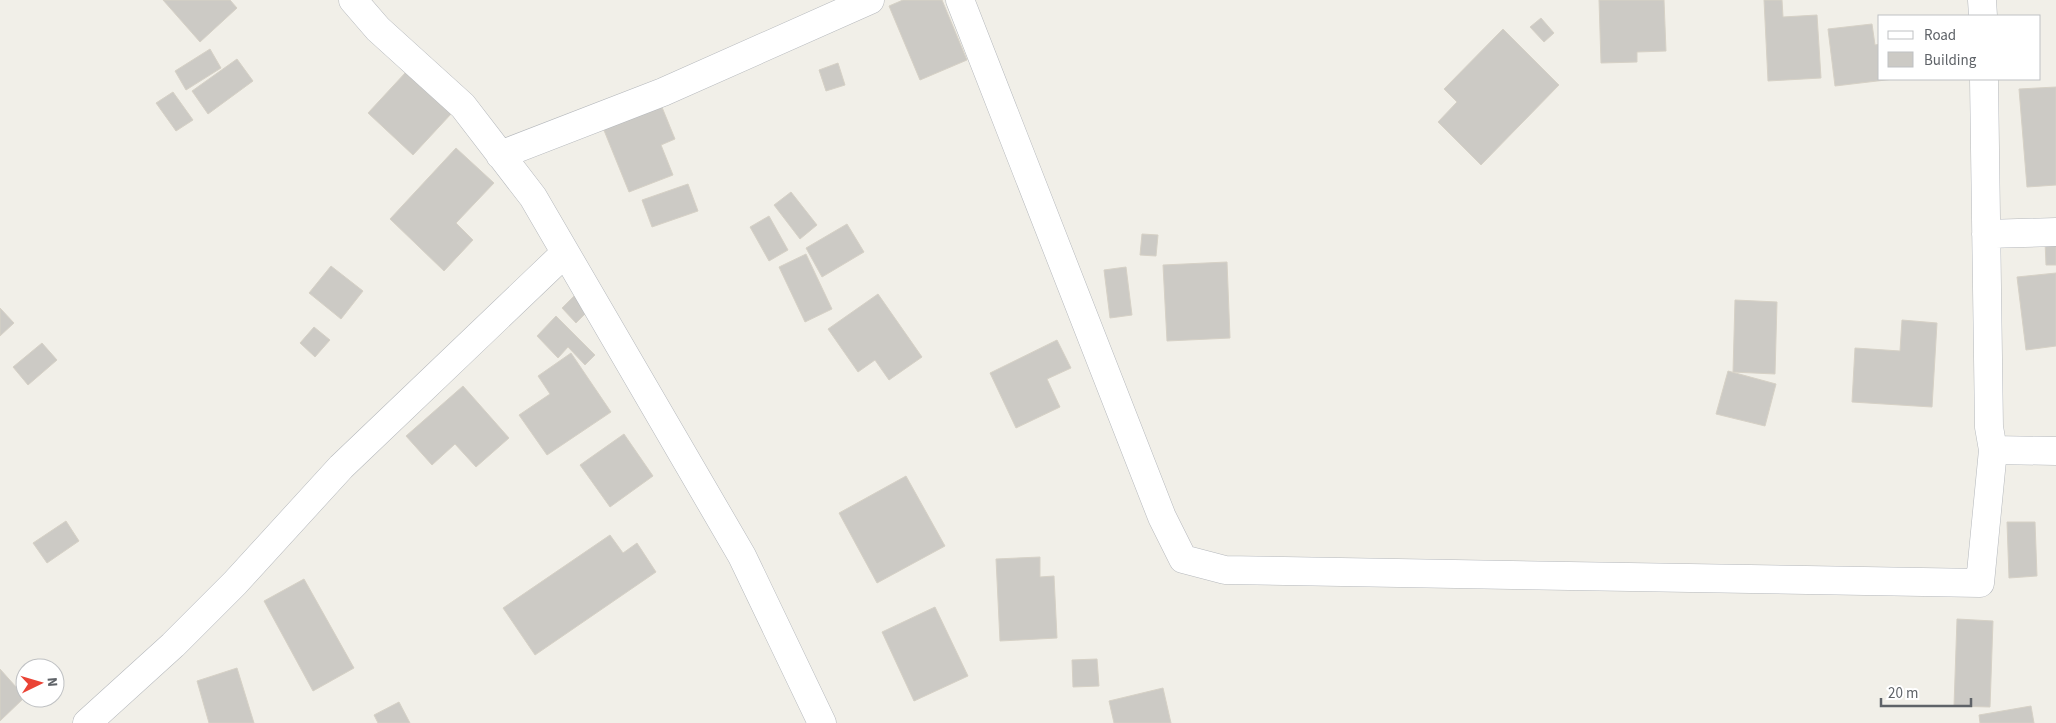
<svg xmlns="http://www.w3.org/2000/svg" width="2056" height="723" font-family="'Source Sans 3',sans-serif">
	<rect width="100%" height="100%" fill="#f1efe8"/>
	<path fill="#cccac5" stroke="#d6d1c6" d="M163,0h67l7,8 -37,34z
		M903,0h39l25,60 -47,20 -31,-74z
		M1599,0h65l2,51 -29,1v10l-36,1z
		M1764,0h18l1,17 34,-2 4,63 -53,3z
		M1541,18l13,15 -10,9 -14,-15z
		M1872,24l3,21 5,-1v35h14l-59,7 -7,-57z
		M1503,29l56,56 -78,80 -43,-43 19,-20 -13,-13z
		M210,49l11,19 -35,22 -11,-19z
		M237,59l16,22 -45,33 -16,-23z
		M838,63l7,22 -19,6 -7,-21z
		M406,72l45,42 -38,41 -45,-42z
		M2056,87v98l-29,2 -8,-98z
		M173,92l20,28 -17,11 -20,-28z
		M657,95l18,44 -14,6 12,30 -44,17 -30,-74z
		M456,148l38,35 -38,40 17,17 -29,31 -54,-52z
		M688,184l10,27 -46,16 -10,-27z
		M791,192l26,33 -17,14 -26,-34z
		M769,216l19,34 -19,11 -19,-34z
		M847,224l17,28 -42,25 -16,-29z
		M1142,234l16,1 -2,21 -16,-1z
		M2045,241h11v24h-10z
		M806,254l26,55 -27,13 -26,-55z
		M1227,262l3,76 -63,3 -4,-76z
		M331,266l32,25 -22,28 -32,-26z
		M1126,267l6,48 -22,3 -6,-48z
		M2056,273v73l-30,4 -9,-73z
		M878,294l44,63 -33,23 -14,-20 -17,12 -30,-43z
		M575,295l14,15 -13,13 -14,-15z
		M1735,300l42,2 -2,72 -42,-2z
		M0,308l14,15 -14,13z
		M556,316l39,39 -10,10 -17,-18 -10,11 -21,-22z
		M1902,320l35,3 -5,84 -80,-5 3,-54 45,3z
		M314,327l16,13 -15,17 -15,-14z
		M1057,340l14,28 -24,11 13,28 -44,21 -26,-55z
		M42,343l15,17 -29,25 -15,-18z
		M571,353l40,59 -64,43 -28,-40 31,-21 -12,-18z
		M1728,371l48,13 -11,42 -49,-12z
		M463,386l46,52 -33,29 -21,-23 -23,21 -26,-29z
		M624,434l29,42 -43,31 -30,-42z
		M906,476l39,70 -68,37 -38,-70z
		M66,521l13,20 -32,22 -14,-20z
		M2007,522h28l2,54 -28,2z
		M610,535l13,18 14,-10 19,29 -121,83 -32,-47z
		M1040,557v20l14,-1 3,62 -57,3 -4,-82z
		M304,579l50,89 -41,23 -49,-90z
		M935,607l33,69 -54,25 -32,-69z
		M1957,619l36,2 -3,86 -36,-1z
		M1097,659l2,27 -26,1 -1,-27z
		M237,668l17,55h-45l-12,-42z
		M0,669l25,28 -25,24z
		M1163,688l8,35h-57l-5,-22z
		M399,702l11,21h-32l-4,-8z
		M2031,706l3,17h-54l-1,-8z"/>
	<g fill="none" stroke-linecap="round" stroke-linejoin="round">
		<g stroke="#b5b8bc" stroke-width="29">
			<path id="street" d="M353,0l25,29 85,77 70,91 209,359 80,167
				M960,0l202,517 21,42 42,11 755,13 13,-133
				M1982,0l1,16
				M1984,79l5,348 4,23 63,1
				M500,155l163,-63 207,-92
				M1986,234l70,-2
				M87,723l86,-78 62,-62 106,-116 224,-214"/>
		</g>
		<use href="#street" stroke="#fff" stroke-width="28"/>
	</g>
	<rect x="1878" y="15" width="162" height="65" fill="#ffffff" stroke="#bfc1c3"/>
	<rect x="1888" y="31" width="25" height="8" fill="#ffffff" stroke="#bfc1c3"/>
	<text x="1924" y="40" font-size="15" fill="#5f6368">Road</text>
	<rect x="1888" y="52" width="25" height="15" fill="#cccac5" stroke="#bfc1c3"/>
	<text x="1924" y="65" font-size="15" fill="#5f6368">Building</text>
	<g transform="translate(40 683) rotate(85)"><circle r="24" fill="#ffffff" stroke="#bfc1c3"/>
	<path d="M0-4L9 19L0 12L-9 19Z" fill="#ea4335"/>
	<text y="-8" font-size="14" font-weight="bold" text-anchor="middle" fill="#5f6368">N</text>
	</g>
	<path d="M1881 698v8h90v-8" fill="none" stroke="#5f6368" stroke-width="2.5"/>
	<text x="1888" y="698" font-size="15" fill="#5f6368" stroke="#ffffff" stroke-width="4" paint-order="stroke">20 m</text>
</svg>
